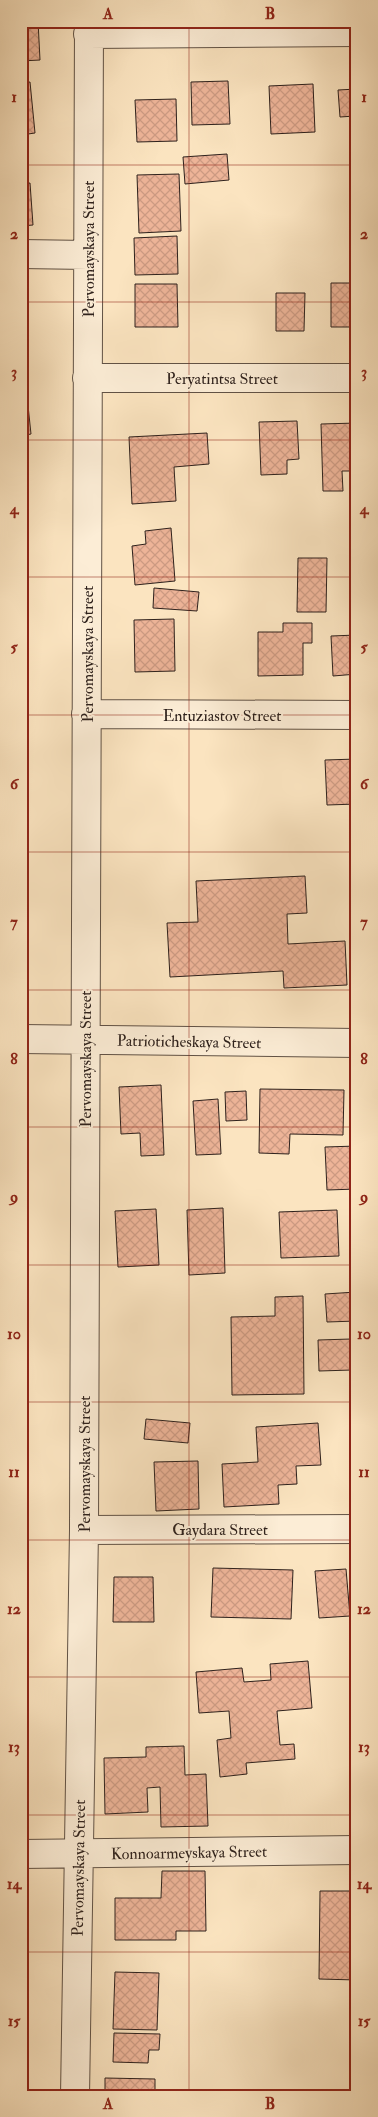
<svg xmlns="http://www.w3.org/2000/svg" width="378" height="2117" font-family="'IM FELL Double Pica',serif">
	<defs>
		<pattern id="building-cross-hatch" width="8" height="8" patternUnits="userSpaceOnUse" patternTransform="scale(1.25)"><rect width="8" height="8" fill="#edb498"/><path d="M0 0l8 8M0 8l8-8" fill="none" stroke="#cc9a82"/></pattern>
	</defs>
	<rect width="100%" height="100%" fill="#fbe4c0"/>
	<filter id="stains"><feTurbulence type="fractalNoise" baseFrequency=".004" numOctaves="4"/><feColorMatrix values="0 0 0 0 .2 0 0 0 0 .09 0 0 0 0 .02 0 0 0 .5 -.17"/></filter>
	<radialGradient id="worn" r=".72"><stop offset=".6" stop-color="#630" stop-opacity="0"/><stop offset="1" stop-color="#630" stop-opacity=".3"/></radialGradient>
	<path fill="url(#building-cross-hatch)" stroke="#2e211c" d="M21,21h17l2,39 -19,1z
		M228,81l2,43 -38,1 -1,-43z
		M30,82l5,51 -14,2v-52z
		M313,84l2,48 -44,2 -2,-48z
		M357,89v56l-2,-29 -15,1 -2,-27z
		M176,99l1,42 -40,1 -2,-42z
		M227,154l2,26 -44,4 -2,-27z
		M179,174l2,57 -42,2 -2,-58z
		M30,183l3,42 -12,1v-42z
		M177,236l1,38 -43,1 -1,-37z
		M21,278h7v49h-7z
		M331,283h26v44h-26z
		M135,284h42l1,43h-43z
		M276,293h29l-1,38h-28z
		M27,396l4,38 -10,2v-39z
		M297,421l2,38 -12,1v14l-26,1 -2,-53z
		M357,423v48h-15l1,20h-20l-2,-67z
		M207,433l2,31 -35,3 2,34 -44,3 -3,-67z
		M25,449l3,32 -7,1v-32z
		M171,528l4,53 -40,4 -3,-39 14,-2 -1,-13z
		M21,537h4l1,40h-5z
		M298,558h29l-1,54h-29z
		M21,585h4l2,56h-6z
		M154,588l45,4 -2,19 -44,-3z
		M174,619l1,52 -40,1 -1,-52z
		M283,623h29v20h-9v32l-45,1v-44h25z
		M357,635v39l-24,2 -2,-40z
		M21,666h5l1,44h-6z
		M357,759v45l-30,1 -2,-45z
		M305,876l2,37 -20,1 1,30 57,-3 2,44 -63,3 -1,-17 -113,6 -3,-54 31,-1 -2,-41z
		M22,966l1,36h-2v-36z
		M161,1085l3,70 -23,1 -1,-23 -19,1 -2,-47z
		M260,1089l84,1 -1,45 -53,-1 -1,20 -30,-1z
		M246,1091l1,29 -21,1 -1,-29z
		M218,1099l3,55 -25,1 -3,-54z
		M357,1146v43l-30,1 -2,-43z
		M223,1208l2,65 -36,2 -2,-65z
		M156,1209l3,56 -41,2 -3,-56z
		M337,1210l2,46 -58,2 -2,-46z
		M356,1292l1,29 -30,1 -2,-28z
		M303,1296l1,98 -72,1 -1,-78 44,-1v-19z
		M351,1339l1,31 -33,1 -1,-31z
		M146,1419l44,4 -2,20 -44,-4z
		M318,1423l3,42 -25,1 1,18 -19,1 1,19 -55,3 -2,-43 36,-2 -2,-35z
		M198,1461l1,48 -43,2 -2,-49z
		M213,1568l80,2 -2,49 -80,-2z
		M346,1569l4,47 -31,2 -4,-47z
		M114,1577h39l1,45h-41z
		M308,1661l4,47 -35,3 3,34 14,-1 1,15 -49,4 1,11 -27,3 -3,-37 14,-2 -2,-27 -30,2 -3,-41 46,-4 2,14 27,-2 -1,-16z
		M184,1746l1,29 21,-1 2,52 -47,1 -1,-40 -13,1 1,24 -43,2 -1,-56 42,-1v-10z
		M162,1871h43l1,60h-30v9h-61v-42h46z
		M320,1891h37v89l-38,-1z
		M115,1972l44,1 -2,57 -44,-1z
		M114,2033l46,1 -1,16h-10l-1,13 -35,-1z
		M105,2078l50,1v17h-50z"/>
	<g fill="none" stroke-linecap="round" stroke-linejoin="round">
		<g stroke="#615245" stroke-width="30">
			<path id="minor" d="M88,34l269,-2
				M21,254l67,1
				M87,378h270
				M86,714l271,1
				M21,1039l336,4
				M84,1530l273,-1
				M21,1854l336,-4
				M75,2096l9,-566 5,-1509"/>
		</g>
		<use href="#minor" stroke="#fcedd6" stroke-width="28"/>
	</g>
	<path fill="none" stroke="#8f2418" stroke-width="1" stroke-opacity="0.55" d="M189,21v2075M21,165h336M21,302h336M21,440h336M21,577h336M21,715h336M21,852h336M21,990h336M21,1127h336M21,1265h336M21,1402h336M21,1540h336M21,1677h336M21,1815h336M21,1952h336"/>
	<g text-anchor="middle" stroke-width="4" stroke-linejoin="round" paint-order="stroke">
		<g font-size="16" fill="#2e211c" stroke="#fcedd6">
			<text transform="translate(88 249) rotate(-90)" y="6">Pervomayskaya Street</text>
			<text x="222" y="384">Peryatintsa Street</text>
			<text transform="translate(87 654) rotate(-90)" y="6">Pervomayskaya Street</text>
			<text x="222" y="721">Entuziastov Street</text>
			<text transform="translate(189 1041) rotate(1)" y="6">Patrioticheskaya Street</text>
			<text transform="translate(85 1059) rotate(-90)" y="6">Pervomayskaya Street</text>
			<text transform="translate(84 1464) rotate(-90)" y="6">Pervomayskaya Street</text>
			<text x="220" y="1535">Gaydara Street</text>
			<text transform="translate(189 1852) rotate(-1)" y="6">Konnoarmeyskaya Street</text>
			<text transform="translate(78 1868) rotate(-89)" y="6">Pervomayskaya Street</text>
		</g>
	</g>
	<rect width="378" height="2117" fill="none" stroke="#fbe4c0" stroke-width="55"/>
	<rect x="28" y="28" width="322" height="2062" fill="none" stroke="#8f2418" stroke-width="2"/>
	<g font-size="16" text-anchor="middle" font-weight="bold" fill="#8f2418">
		<text x="108" y="19">A</text>
		<text x="270" y="19">B</text>
		<text x="14" y="102">1</text>
		<text x="364" y="102">1</text>
		<text x="14" y="239">2</text>
		<text x="364" y="239">2</text>
		<text x="14" y="377">3</text>
		<text x="364" y="377">3</text>
		<text x="14" y="514">4</text>
		<text x="364" y="514">4</text>
		<text x="14" y="652">5</text>
		<text x="364" y="652">5</text>
		<text x="14" y="789">6</text>
		<text x="364" y="789">6</text>
		<text x="14" y="927">7</text>
		<text x="364" y="927">7</text>
		<text x="14" y="1064">8</text>
		<text x="364" y="1064">8</text>
		<text x="14" y="1202">9</text>
		<text x="364" y="1202">9</text>
		<text x="14" y="1339">10</text>
		<text x="364" y="1339">10</text>
		<text x="14" y="1477">11</text>
		<text x="364" y="1477">11</text>
		<text x="14" y="1614">12</text>
		<text x="364" y="1614">12</text>
		<text x="14" y="1752">13</text>
		<text x="364" y="1752">13</text>
		<text x="14" y="1889">14</text>
		<text x="364" y="1889">14</text>
		<text x="14" y="2026">15</text>
		<text x="364" y="2026">15</text>
		<text x="108" y="2109">A</text>
		<text x="270" y="2109">B</text>
	</g>
	<rect width="100%" height="100%" filter="url(#stains)"/>
	<rect width="100%" height="100%" fill="url(#worn)"/>
</svg>
